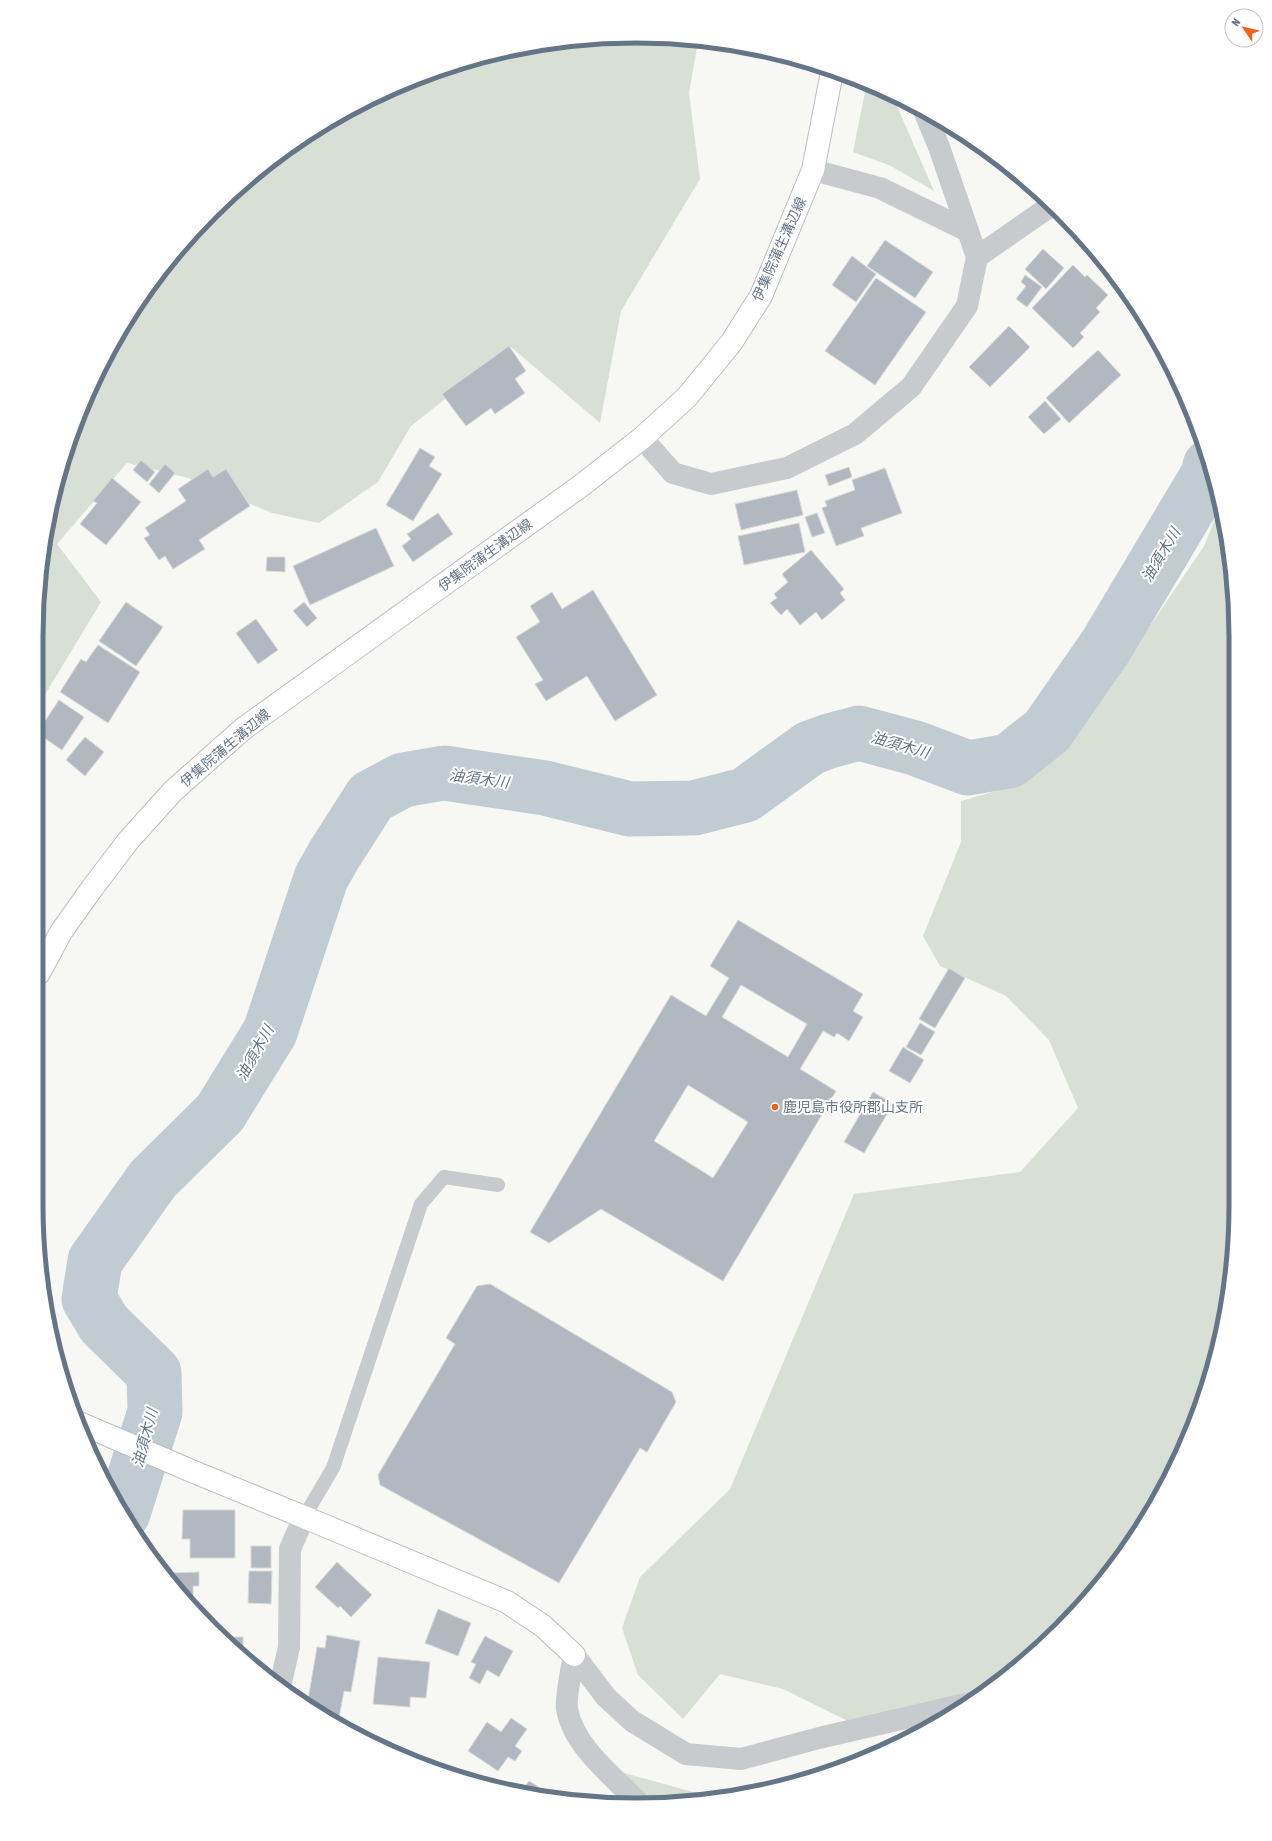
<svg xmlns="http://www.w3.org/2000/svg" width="1272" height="1841" font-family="'Asap Condensed','Noto Sans JP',sans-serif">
	<rect width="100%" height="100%" fill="#f7f8f4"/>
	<path fill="#d8e0d5" d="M636,36l62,6 -9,51 11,86 -79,132 -21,112 -89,-76 -100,79 -33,56 -59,41 -47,-10 -84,-35 -61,-15 -70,81 44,58 -64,106 -1,-72 11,-117 21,-76 30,-73 62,-99 52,-59 91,-75 104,-55 112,-35z
		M867,82l26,15 41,94 -43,-25 -38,-14z
		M1221,504l4,15 11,117v569l-12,117 -34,113 -55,104 -75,90 -85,70 -121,25 -71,-35 -63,-15 -37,45 -45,-44 -16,-47 18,-51 90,-88 124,-295 166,-22 58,-64 -29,-68 -43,-44 -66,-30 -17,-30 38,-94v-41l52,-15 69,-59 122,-181z
		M621,1772l72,20 31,5 -49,7 -34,-1z"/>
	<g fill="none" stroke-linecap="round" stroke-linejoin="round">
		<path stroke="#c1ccd2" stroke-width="55" d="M123,1513l32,-101 -1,-39 -50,-49 -15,-25 6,-38 58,-82 67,-66 50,-81 51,-154 13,-23 37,-58 32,-17 41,-7 101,15 85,21 64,-1 51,-13 65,-47 19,-7 30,-8 56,15 53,20 41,-7 38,-30 59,-85 102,-171 2,-9"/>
	</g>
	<path fill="#b1b8bf" stroke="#d9d9d7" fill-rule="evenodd" d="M885,240l48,32 -18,26 -48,-32z
		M1043,249l21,19 -18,21 -21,-20z
		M852,256l24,18 -20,28 -24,-17z
		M1073,265l12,12 2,-2 21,20 -12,13 4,4 -20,21 4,4 -11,11 -41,-40z
		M1025,275l17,12 -15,20 -11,-8 10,-13 -5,-4z
		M876,278l50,34 -51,73 -50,-34z
		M1009,326l21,21 -40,40 -21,-20z
		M509,346l17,25 -11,8 10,14 -30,21 -4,-6 -25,18 -24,-32z
		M1098,350l23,25 -52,48 -23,-25z
		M1045,401l16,18 -17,15 -16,-17z
		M420,448l15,9 -6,9 13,8 -29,47 -27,-16z
		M141,460l14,12 -8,10 -14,-12z
		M165,464l10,9 -16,20 -10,-9z
		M849,467l3,10 -23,9 -4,-11z
		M885,468l17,45 -41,15 3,8 -28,10 -14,-38 5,-2 -2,-5 30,-11 -3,-10z
		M208,469l5,8 13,-8 24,37 -51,34 6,9 -32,20 -8,-13 -6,4 -15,-22 6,-3 -5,-7 41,-27 -8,-12z
		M112,478l29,24 -35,43 -26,-21 17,-21 -4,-2z
		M797,490l6,25 -62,15 -6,-26z
		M438,513l15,21 -40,28 -11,-16 9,-7 -4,-5z
		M817,513l8,20 -13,4 -7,-20z
		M799,523l6,29 -61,13 -6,-29z
		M376,528l18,38 -84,39 -17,-39z
		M811,550l33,39 -4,4 5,7 -23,20 -6,-8 -16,13 -13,-16 -6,6 -11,-12 7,-5 -3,-4 14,-12 -6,-8z
		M267,557h18v15l-19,-1z
		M593,590l64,105 -42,26 -28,-45 -41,25 -11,-17 8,-4 -27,-43 24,-15 -10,-16 22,-14 10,17z
		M126,602l37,25 -27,39 -37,-25z
		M304,602l13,16 -10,9 -14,-16z
		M256,619l22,31 -20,14 -22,-31z
		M98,645l42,27 -32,51 -48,-31 21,-33 5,3z
		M59,700l25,17 -22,33 -25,-17z
		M85,737l19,15 -19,24 -19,-16z
		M738,920l125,74 -10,17 10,6 -14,24 -12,-8 -3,4 -11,-6 -23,38 36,22 -113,190 -122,-72 -52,34 -19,-11 141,-237 35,21 23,-38 -19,-12zM741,985l66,39 -19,33 -66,-40zM688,1085l60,37 -35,56 -59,-37z
		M949,968l16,10 -30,50 -16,-9z
		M920,1023l15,9 -14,23 -15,-8z
		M903,1047l21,13 -14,23 -21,-12z
		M873,1092l20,12 -29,49 -20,-11z
		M490,1284l182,108 4,10 -29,50 -7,-4 -81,135 -179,-98 -2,-10 77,-131 -9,-6 31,-52z
		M183,1510h52v48h-45v-19h-8z
		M251,1546h20v22h-20z
		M337,1562l35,33 -21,22 -11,-11 -2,2 -23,-21z
		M249,1571h23l-1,33 -23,-1z
		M199,1572v14h-6v23l-26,-32v-4z
		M438,1609l33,14 -13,33 -33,-13z
		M327,1635l33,6 -9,51 -7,-1 -6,32 -31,-17 10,-59 8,1z
		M485,1636l28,15 -14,26 -12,-7 -7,14 -11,-6 7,-14 -5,-2z
		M221,1637h22v21l-2,-2z
		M378,1657l52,5 -4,36 -16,-1v10l-37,-3z
		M511,1718l16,11 -12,17 7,5 -7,10 -7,-4 -10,14 -30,-20 19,-29 14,10z
		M908,1734h10l-10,5z
		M529,1781l13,8 -5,7 -16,-4z"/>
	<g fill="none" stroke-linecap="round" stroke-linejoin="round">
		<g stroke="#b9bec3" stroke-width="24">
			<path id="secondary" d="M77,1422l117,50 110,45 203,85 36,24 31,29"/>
		</g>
		<g stroke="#babec2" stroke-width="24">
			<path id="primary" d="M39,973l22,-41 32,-45 35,-46 45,-50 70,-62 339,-244 60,-47 45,-41 44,-54 30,-47 52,-126 19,-98"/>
		</g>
		<path stroke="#c7cbce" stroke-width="14" d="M304,1517l29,-49 88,-264 23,-27 54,8"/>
		<path stroke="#c7cbce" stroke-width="22" d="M813,170l67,18 88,43
			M977,257l75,-52
			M642,438l31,35 38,11 76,-16 68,-34 56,-47 56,-81 10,-49 -38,-110 -14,-34
			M574,1655l32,42 26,24 54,33 55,5 78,-21 151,-35
			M574,1655c-2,12 -9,44 -7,54 6,37 47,68 72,94
			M280,1687l9,-40 1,-98 14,-32"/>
		<use href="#secondary" stroke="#fff" stroke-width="22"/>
		<use href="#primary" stroke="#fff" stroke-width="22"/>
	</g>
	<circle fill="#f35e19" stroke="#fff" stroke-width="1.5" cx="775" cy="1107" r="4"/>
	<g text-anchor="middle" stroke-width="4" stroke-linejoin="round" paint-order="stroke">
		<g font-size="14" fill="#647588" stroke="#fff">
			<text transform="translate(779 249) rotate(-66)" y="5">伊集院蒲生溝辺線</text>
			<text transform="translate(485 555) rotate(-36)" y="5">伊集院蒲生溝辺線</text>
			<text transform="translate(225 748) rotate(-40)" y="5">伊集院蒲生溝辺線</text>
		</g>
		<g font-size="14" fill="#647588" stroke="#fff" text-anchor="start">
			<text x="783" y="1112">鹿児島市役所郡山支所</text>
		</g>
		<g font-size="15" font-style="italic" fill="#5f7784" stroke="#fff">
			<text transform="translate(1161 555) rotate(-59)" y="5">油須木川</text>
			<text transform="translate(900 745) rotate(16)" y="5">油須木川</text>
			<text transform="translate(479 779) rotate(8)" y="5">油須木川</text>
			<text transform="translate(255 1053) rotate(-61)" y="5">油須木川</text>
			<text transform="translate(145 1438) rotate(-75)" y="5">油須木川</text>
		</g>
	</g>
	<path d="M0 0H1272V1841H0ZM636 43H636A593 593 0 0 1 1229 636V1205A593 593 0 0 1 636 1798H636A593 593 0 0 1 43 1205V636A593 593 0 0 1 636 43Z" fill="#fff" fill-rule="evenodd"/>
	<path fill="none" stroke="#647588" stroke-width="5" d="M636 43H636A593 593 0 0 1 1229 636V1205A593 593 0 0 1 636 1798H636A593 593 0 0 1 43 1205V636A593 593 0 0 1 636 43Z"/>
	<g transform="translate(1244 28) rotate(305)"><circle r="19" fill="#ffffff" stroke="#c1c8cf"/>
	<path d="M0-3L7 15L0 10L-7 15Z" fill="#f35e19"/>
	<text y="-6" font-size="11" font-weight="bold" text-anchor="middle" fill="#647588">N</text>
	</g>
</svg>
